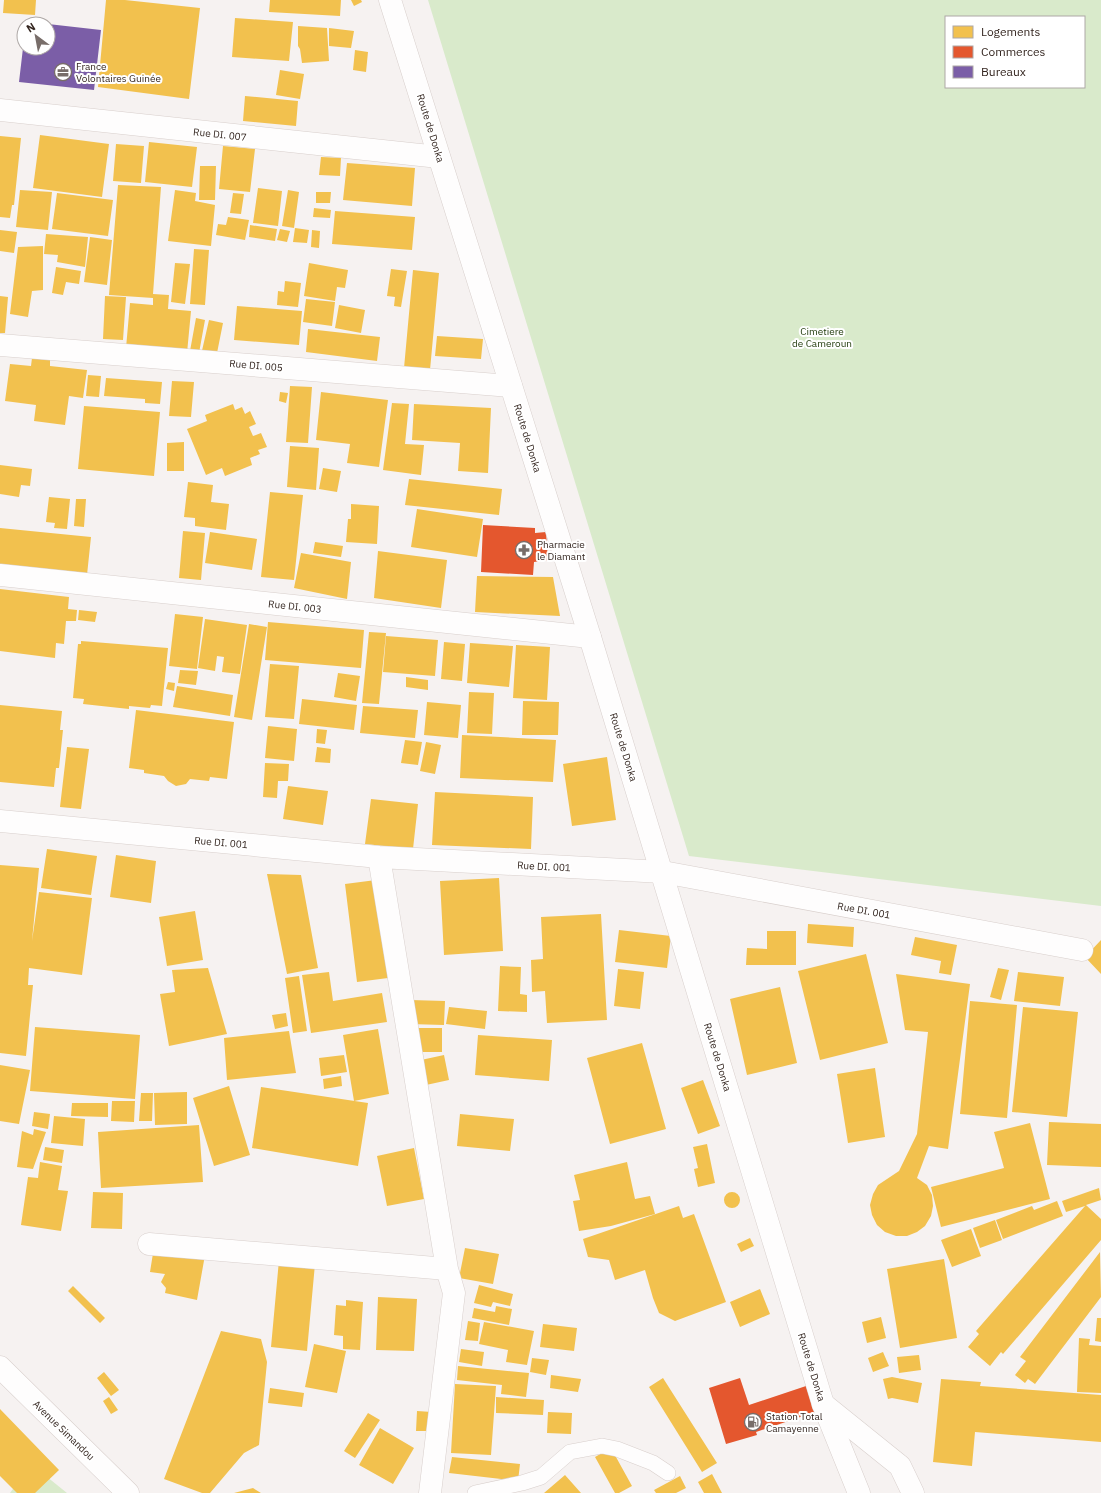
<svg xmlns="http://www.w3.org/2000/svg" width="1101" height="1493" font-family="'IBM Plex Sans',sans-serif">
	<rect width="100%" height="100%" fill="#f6f2f1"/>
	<path fill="#d9eacb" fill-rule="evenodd" d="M428,0h673v906l-412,-50zM946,17h138v70h-138z
		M31,1464l36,29h-57z"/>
	<path fill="#f2c14e" d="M4,0h32l-1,15 -32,-2z
		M106,0h19l75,8 -11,91 -91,-12z
		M270,0h71l-1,16 -71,-4z
		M351,0h10l1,2 -8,4z
		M235,18l58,4 -4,39 -57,-4z
		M298,26l29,2 2,33 -27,2 -2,-14 -2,-3z
		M329,28l25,3 -3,17 -22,-2z
		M355,50l13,2 -2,20 -13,-2z
		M280,70l24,4 -4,25 -24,-4z
		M245,96l53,5 -2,25 -53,-5z
		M40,135l69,9 -7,53 -69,-9z
		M0,136l21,2 -7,67h-2l-2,13 -10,-1z
		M149,142l48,5 -5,40 -47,-5z
		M116,144l28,2 -3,37 -28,-2z
		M223,146l32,3 -5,43 -31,-3z
		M321,157l20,1 -1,18 -21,-1z
		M347,163l68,5 -3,38 -69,-6z
		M200,166h16l-1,34h-16z
		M118,185l43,2 -8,107 16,1 -1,14 23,2 -4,42 -61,-5 4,-45 23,2v-7l-44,-3z
		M258,188l24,3 -4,35 -25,-3z
		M20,190l32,2 -4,38 -32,-3z
		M175,190l21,3 -1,8 20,4 -4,41 -43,-5z
		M288,190l11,2 -5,36 -12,-2z
		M316,192h15l-1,11h-14z
		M57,193l56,7 -5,36 -56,-7z
		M233,193l11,1 -3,20 -11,-1z
		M314,208l17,2 -1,8 -17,-1z
		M335,211l80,6 -3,33 -80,-6z
		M228,217l21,3 -4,20 -29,-5 2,-11 8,1z
		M250,225l27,4 -2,12 -26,-4z
		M295,228l14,2 -2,13 -14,-1z
		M280,229l10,2 -3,11 -10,-2z
		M0,230l17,2 -3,21 -14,-2z
		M312,230l8,1 -1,17 -8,-1z
		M46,234l42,3 -3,30 -28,-5 1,-7 -14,-1z
		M90,237l22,3 -5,45 -23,-3z
		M43,246v44l-11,1 -4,26 -18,-3 8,-67z
		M194,249l15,1 -4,55 -15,-1z
		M175,263l15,1 -5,40 -14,-2z
		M309,263l39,7 -3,18 -8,-1 -2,14 -31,-5z
		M56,267l25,4 -2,13 -13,-2 -3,13 -11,-2z
		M391,269l16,2 -6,36 -7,-1 1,-9 -8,-1z
		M413,270l26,3 -9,97 -26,-2z
		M285,281l16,2 -3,24 -21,-2 1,-14 6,1z
		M0,296l8,1 -3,36h-5z
		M105,296l21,1 -3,43 -20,-1z
		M306,299l29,3 -3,24 -29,-4z
		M339,305l26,5 -4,23 -26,-5z
		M237,306l65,5 -3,34 -65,-5z
		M196,318l9,2 -6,33 -9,-2z
		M209,320l14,3 -7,35 -15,-3z
		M308,329l72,8 -3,24 -71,-9z
		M437,336l46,3 -2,20 -46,-3z
		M32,358l18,2v6l37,4 -4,28 -14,-2 -4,29 -31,-4 2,-16 -31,-4 5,-37 21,2z
		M88,375l13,1 -2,21 -13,-1z
		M106,378l56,4 -2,22 -15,-1v-4l-41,-3z
		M172,381l22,1 -3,35 -22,-1z
		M290,386l22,1 -4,56 -22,-1z
		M280,392l8,1 -2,10 -7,-2z
		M321,392l67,8 -9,67 -32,-4 3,-19 -34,-4z
		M392,403l17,1 -4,40 19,1 -3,30 -38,-5z
		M233,404l2,6 7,-3 3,7 5,-3 6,13 -7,3 4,9 8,-3 6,14 -9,3 2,4 -10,4 2,7 -27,11 -3,-8 -16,7 -19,-46 20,-8 -2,-6z
		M414,404l77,4 -3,65 -30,-2 2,-28 -48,-3z
		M84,406l76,6 -6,64 -76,-7z
		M184,442v29h-17v-28z
		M290,446l29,2 -3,42 -29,-3z
		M0,465l32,4 -2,17 -9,-1 -2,12 -19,-3z
		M323,468l18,3 -4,21 -18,-3z
		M409,479l93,10 -3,26 -94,-10z
		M188,482l25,3 -2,17 18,2 -3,26 -31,-4v-8l-11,-1z
		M270,492l33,3 -9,85 -33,-3z
		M49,497l21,2 -3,30 -13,-1 1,-5 -9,-1z
		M76,499h10l-2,28 -10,-1z
		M351,504l28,2 -2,38 -31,-2 2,-23h3z
		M417,509l66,10 -6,38 -66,-10z
		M0,528l91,9 -4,38 -87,-10z
		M183,531l22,2 -4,47 -22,-2z
		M210,532l47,7 -5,31 -47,-7z
		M315,542l28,4 -2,11 -28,-4z
		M378,551l69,9 -6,48 -67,-10z
		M301,553l50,9 -4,37 -53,-11z
		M477,576l76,1 7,39 -85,-4z
		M0,589l69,8 -1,12 9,1 -1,11h-10l-2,23 -8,-1 -1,15 -55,-7z
		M79,610l18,2 -2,10 -17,-2z
		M175,614l28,3 -6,52 -28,-3z
		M205,619l42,6 -7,49 -18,-2 2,-15 -7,-1 -2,15 -17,-3z
		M268,622l96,8 -3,38 -96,-8z
		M249,624l18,3 -15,93 -18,-3z
		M369,632l17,1 -7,71 -17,-1z
		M386,636l52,4 -3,36 -52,-4z
		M81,641l87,7 -6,58 -11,-1 -1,3 -21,-2v3l-46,-5 1,-5 -11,-1 5,-54h3z
		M444,642l21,2 -3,37 -21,-2z
		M470,643l43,3 -4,41 -42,-4z
		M516,645l34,2 -3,53 -34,-2z
		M270,664l29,2 -5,53 -29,-2z
		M180,670l18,1 -2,14 -18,-2z
		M338,673l22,3 -4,25 -22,-4z
		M406,677l22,3v10l-22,-3z
		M168,682l7,1 -1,8 -8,-2z
		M177,686l56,9 -3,21 -57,-9z
		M469,692l25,1 -2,41 -25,-1z
		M302,699l55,6 -3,25 -55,-6z
		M523,701l36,1 -1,33h-36z
		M427,702l34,3 -3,33 -34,-3z
		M0,705l62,6 -2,19h3l-4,38h-3l-2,19 -54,-5z
		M363,706l55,4 -3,28 -55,-5z
		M136,710l98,12 -7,57 -17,-2 -1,4 -19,-2 -4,5 -10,2 -8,-5 -4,-5 -20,-3v-3l-15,-2z
		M268,726l29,3 -3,32 -29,-3z
		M317,729l10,1 -2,14 -9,-1z
		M462,735l94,5 -3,42 -93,-4z
		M405,740l17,2 -4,23 -17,-2z
		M426,742l15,3 -6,29 -15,-3z
		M67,747l22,2 -8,60 -21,-2z
		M317,747l14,2 -1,14 -15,-1z
		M607,757l9,63 -44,6 -9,-62z
		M265,763l24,1 -1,17h-10l-1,17 -14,-1z
		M288,786l40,5 -5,34 -40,-6z
		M435,792l98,5 -2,52 -99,-4z
		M371,799l47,5 -5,45 -48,-5z
		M47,849l50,7 -6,39 -50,-7z
		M116,855l40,6 -5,42 -41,-6z
		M0,865l39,3 -7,73 7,-49 53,6 -10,77 -53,-7 -1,17h5l-7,71 -26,-3z
		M267,874l34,1 17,93 -31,6z
		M499,878l4,73 -59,4 -4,-74z
		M376,880l12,98 -31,4 -12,-98z
		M195,911l8,49 -36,6 -8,-49z
		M601,914l6,106 -60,3 -2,-32 -13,1 -1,-32 12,-1 -2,-42z
		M808,924l46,3 -1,20 -46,-4z
		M619,930l52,6 -4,32 -52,-6z
		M767,931h29v34h-50l1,-17 20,1z
		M915,937l42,8 -6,30 -12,-2 2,-12 -30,-6z
		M1101,940v34l-16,-17z
		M866,954l22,89 -68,17 -22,-89z
		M500,966l21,1 -1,27 7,1v17l-29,-1z
		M208,968l19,66 -58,12 -9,-52 15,-2 -3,-22z
		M998,968l11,2 -8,30 -11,-3z
		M618,969l26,3 -4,37 -26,-3z
		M329,972l4,29 49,-8 5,29 -76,11 -9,-58z
		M1018,972l46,5 -4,29 -46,-5z
		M896,974l74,10 -22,165 -19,-3 -12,32 10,7 5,10 1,11 -2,10 -6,10 -8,6 -10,4h-11l-11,-4 -8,-7 -5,-10 -2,-10 3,-11 5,-9 21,-14 18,-37 11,-102 -23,-2z
		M299,976l8,55 -14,2 -8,-55z
		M780,987l17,76 -50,12 -17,-76z
		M410,1000l35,1 -1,24 -35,-1z
		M970,1001l47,4 -10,113 -47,-4z
		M449,1007l38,4 -2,18 -39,-5z
		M1023,1007l55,5 -11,105 -55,-5z
		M286,1013l2,13 -13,3 -3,-14z
		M35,1027l105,8 -5,64 -105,-8z
		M416,1028h26v24h-27z
		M378,1029l11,65 -35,7 -11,-66z
		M289,1031l7,42 -69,7 -3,-42z
		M478,1035l74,5 -3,41 -74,-6z
		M642,1043l24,86 -56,15 -23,-86z
		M344,1055l3,17 -26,4 -2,-18z
		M444,1055l5,25 -23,5 -5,-25z
		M0,1065l30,5 -11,54 -19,-3z
		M875,1068l10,69 -37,6 -11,-69z
		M341,1076l1,10 -18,3 -1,-10z
		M703,1080l17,46 -22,8 -17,-46z
		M229,1086l21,69 -36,11 -21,-68z
		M261,1087l107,16 -10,63 -106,-18z
		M187,1092v32l-32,1 -1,-32z
		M141,1093h12l-1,28h-13z
		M112,1101h23l-1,21 -23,-1z
		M72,1103h36v14l-37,-1z
		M34,1112l16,2 -2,15 -16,-3z
		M460,1114l54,5 -4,32 -53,-5z
		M54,1116l31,3 -2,27 -32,-3z
		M1049,1122l52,2v43l-54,-2z
		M1030,1123l20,76 -109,28 -10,-40 73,-19 -10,-36z
		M199,1125l4,57 -102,6 -3,-56z
		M34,1129l12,3 -13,37 -16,-2 5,-36 11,4z
		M707,1144l8,39 -17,4 -4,-18 4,-1 -5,-21z
		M45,1147l19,3 -2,13 -19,-3z
		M414,1148l10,51 -37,7 -10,-50z
		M40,1162l22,4 -4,24 10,1 -7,40 -40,-6 7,-48 10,1z
		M627,1162l8,37 15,-3 5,18 -44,12 -32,5 -6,-30 7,-1 -6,-25z
		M1099,1188l2,12 -15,5 15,14v21l-98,114 -2,-2 -11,14 -22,-19 11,-13 -3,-3 109,-125 -19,6 -4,-11z
		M724 1200a8 8 0 1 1 16 0a8 8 0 1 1-16 0Z
		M93,1192l30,1 -1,36 -31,-1z
		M1057,1201l6,15 -60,23 -7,-19 36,-14 2,4z
		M679,1206l4,12 11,-4 32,88 -51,19 -16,-8 -6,-15 -8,-28 -30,10 -6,-20 -21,-3 -5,-18z
		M995,1220l7,20 -22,8 -7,-20z
		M971,1229l10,27 -29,11 -11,-27z
		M750,1238l4,8 -13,6 -4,-8z
		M154,1247l51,8 -8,45 -32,-7 1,-5 -5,-6 4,-8 -15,-2z
		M465,1248l34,6 -6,30 -34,-6z
		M1100,1252l1,45 -66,87 -7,-5 -3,4 -10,-8 11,-14 -6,-4z
		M944,1259l13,79 -57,10 -13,-79z
		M279,1260l36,4 -8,87 -36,-4z
		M479,1285l34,9 -3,12 -17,-4 -2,5 -17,-4z
		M73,1286l32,32 -5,5 -32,-32z
		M760,1289l10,25 -30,13 -10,-25z
		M378,1297l39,2 -3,52 -38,-1z
		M346,1300l17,2 -3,48 -17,-1v-13l-9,-1 2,-30 10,1z
		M496,1306l16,3 -3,16 -37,-7 2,-10 21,4z
		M881,1317l5,21 -19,5 -5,-21z
		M1097,1318h4v24l-6,-1z
		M468,1321l12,2 -2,18 -13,-1z
		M484,1322l50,9 -7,34 -21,-3 2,-12 -29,-6z
		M543,1324l34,4 -3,23 -34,-4z
		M221,1331l40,8 6,23 -8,83 -15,8 -34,40h-8l-38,-14z
		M1079,1338l11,1 -1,6 12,1v47l-24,-1z
		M314,1344l32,7 -9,42 -32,-6z
		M461,1349l23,3 -2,14 -23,-4z
		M883,1352l6,14 -16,6 -5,-14z
		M919,1355l2,15 -22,3 -2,-16z
		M532,1358l17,2 -3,15 -16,-3z
		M458,1366l71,7 -3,24 -25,-3 1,-9 -45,-5z
		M104,1372l15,18 -8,6 -14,-18z
		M551,1375l30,4 -3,13 -28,-4z
		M892,1377l30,6 -4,20 -26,-5 -4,1 -5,-20z
		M663,1378l54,85 -15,9 -53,-85z
		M941,1379l40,3 -1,4 121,9v47l-126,-10 -3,34 -39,-4z
		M455,1384l41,2 -5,69 -40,-2z
		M270,1388l34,5 -2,14 -34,-4z
		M109,1397l9,13 -7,4 -8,-13z
		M496,1397l48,3 -1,15 -47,-2z
		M0,1409l59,61 -24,23h-18l-17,-17z
		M417,1411l15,1 -1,19h-15z
		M548,1412l24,1 -1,21 -24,-1z
		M368,1413l12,7 -25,38 -11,-7z
		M380,1428l34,20 -21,36 -34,-19z
		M611,1448l21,38 -13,7h-4l-20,-36z
		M452,1457l68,7 -2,17 -69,-8z
		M712,1474l10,19h-18l-6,-11z
		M565,1475l16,18h-37z
		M680,1476l6,12 -10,5h-20l-2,-3z
		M253,1488l8,5h-27z"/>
	<path fill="#e4572e" d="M483,525l52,3v5l11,-1 2,28 -14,2 -1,13 -52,-3z
		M740,1378l9,27 60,-20 9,26 -62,21 1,3 -31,9 -17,-56z"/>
	<path fill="#7b5ea7" d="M48,24l53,6 -7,60 -75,-8 4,-34h25z"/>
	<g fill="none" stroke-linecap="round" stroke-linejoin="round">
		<g stroke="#d8cfcc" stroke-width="16">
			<path id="service" d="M475,1493l47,-10 19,-6 29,-25 32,-6 15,3 36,14 15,10"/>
		</g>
		<g stroke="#d8cfcc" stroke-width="23">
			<path id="minor" d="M0,110l439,47
				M0,345l511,41
				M0,575l590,62
				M0,821l379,36 284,15 419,78
				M379,857l68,412 7,24 -24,200
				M149,1244l298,25
				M823,1404l77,62 13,27"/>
		</g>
		<g stroke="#d8cfcc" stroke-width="23">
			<path id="secondary" d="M0,1367l128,126"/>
		</g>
		<g stroke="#d8cfcc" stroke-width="23">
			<path id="primary" d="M390,0l200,637 233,767 36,89"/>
		</g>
		<use href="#service" stroke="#fefdfd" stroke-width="15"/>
		<use href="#minor" stroke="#fefdfd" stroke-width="22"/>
		<use href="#secondary" stroke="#fefdfd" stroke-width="22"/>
		<use href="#primary" stroke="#fefdfd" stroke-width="22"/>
	</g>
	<defs>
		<g id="office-ring" transform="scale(0.9)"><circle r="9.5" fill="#fff" stroke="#786d69" stroke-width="1.5"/><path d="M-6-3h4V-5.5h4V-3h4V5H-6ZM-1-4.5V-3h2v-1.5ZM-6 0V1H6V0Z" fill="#786d69"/></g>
		<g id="pharmacy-ring" transform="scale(0.9)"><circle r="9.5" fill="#fff" stroke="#786d69" stroke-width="1.5"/><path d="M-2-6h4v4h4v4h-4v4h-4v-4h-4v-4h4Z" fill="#786d69"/></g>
		<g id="fuel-ring" transform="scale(0.9)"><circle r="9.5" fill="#fff" stroke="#786d69" stroke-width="1.5"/><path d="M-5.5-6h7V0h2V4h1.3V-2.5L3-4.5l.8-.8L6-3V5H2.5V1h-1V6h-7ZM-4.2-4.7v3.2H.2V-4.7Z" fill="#786d69"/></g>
	</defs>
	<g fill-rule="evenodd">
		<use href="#office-ring" x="63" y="72"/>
		<use href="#pharmacy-ring" x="524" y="550"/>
		<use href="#fuel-ring" x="753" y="1422"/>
	</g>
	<g text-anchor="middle" stroke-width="4" stroke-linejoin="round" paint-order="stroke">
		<g font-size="10" fill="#342620" stroke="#fff" text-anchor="start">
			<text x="76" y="70">France<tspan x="76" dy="12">Volontaires Guinée</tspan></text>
			<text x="537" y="548">Pharmacie<tspan x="537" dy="12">le Diamant</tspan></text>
			<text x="766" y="1420">Station Total<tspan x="766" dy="12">Camayenne</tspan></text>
		</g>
		<g font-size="10" fill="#342620" stroke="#fff">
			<text transform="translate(431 128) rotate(73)" y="4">Route de Donka</text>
			<text transform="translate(220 134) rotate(6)" y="4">Rue DI. 007</text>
			<text transform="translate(256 365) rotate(5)" y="4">Rue DI. 005</text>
			<text transform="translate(528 438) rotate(73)" y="4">Route de Donka</text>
			<text transform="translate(295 606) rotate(6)" y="4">Rue DI. 003</text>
			<text transform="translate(624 747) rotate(73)" y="4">Route de Donka</text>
			<text transform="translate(221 842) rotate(5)" y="4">Rue DI. 001</text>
			<text transform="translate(544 866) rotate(3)" y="4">Rue DI. 001</text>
			<text transform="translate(864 910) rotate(10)" y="4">Rue DI. 001</text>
			<text transform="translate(718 1057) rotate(73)" y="4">Route de Donka</text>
			<text transform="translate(812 1367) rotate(73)" y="4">Route de Donka</text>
			<text transform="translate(64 1430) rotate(44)" y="4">Avenue Simandou</text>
		</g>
		<g font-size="10" fill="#1d3707" stroke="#fff">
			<text x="822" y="335">Cimetiere<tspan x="822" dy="12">de Cameroun</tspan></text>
		</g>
	</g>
	<rect x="945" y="16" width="140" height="72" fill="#ffffff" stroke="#aea8a6"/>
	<rect x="953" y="26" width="20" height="12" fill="#f2c14e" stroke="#aea8a6"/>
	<text x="981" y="36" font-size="12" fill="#342620">Logements</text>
	<rect x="953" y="46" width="20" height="12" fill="#e4572e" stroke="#aea8a6"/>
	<text x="981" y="56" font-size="12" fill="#342620">Commerces</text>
	<rect x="953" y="66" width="20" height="12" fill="#7b5ea7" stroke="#aea8a6"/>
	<text x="981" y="76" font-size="12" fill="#342620">Bureaux</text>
	<g transform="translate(36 36) rotate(328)"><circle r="19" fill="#ffffff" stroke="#aea8a6"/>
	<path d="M0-3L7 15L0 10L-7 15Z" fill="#786d69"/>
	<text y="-6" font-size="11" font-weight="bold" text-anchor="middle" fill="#342620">N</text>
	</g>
</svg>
